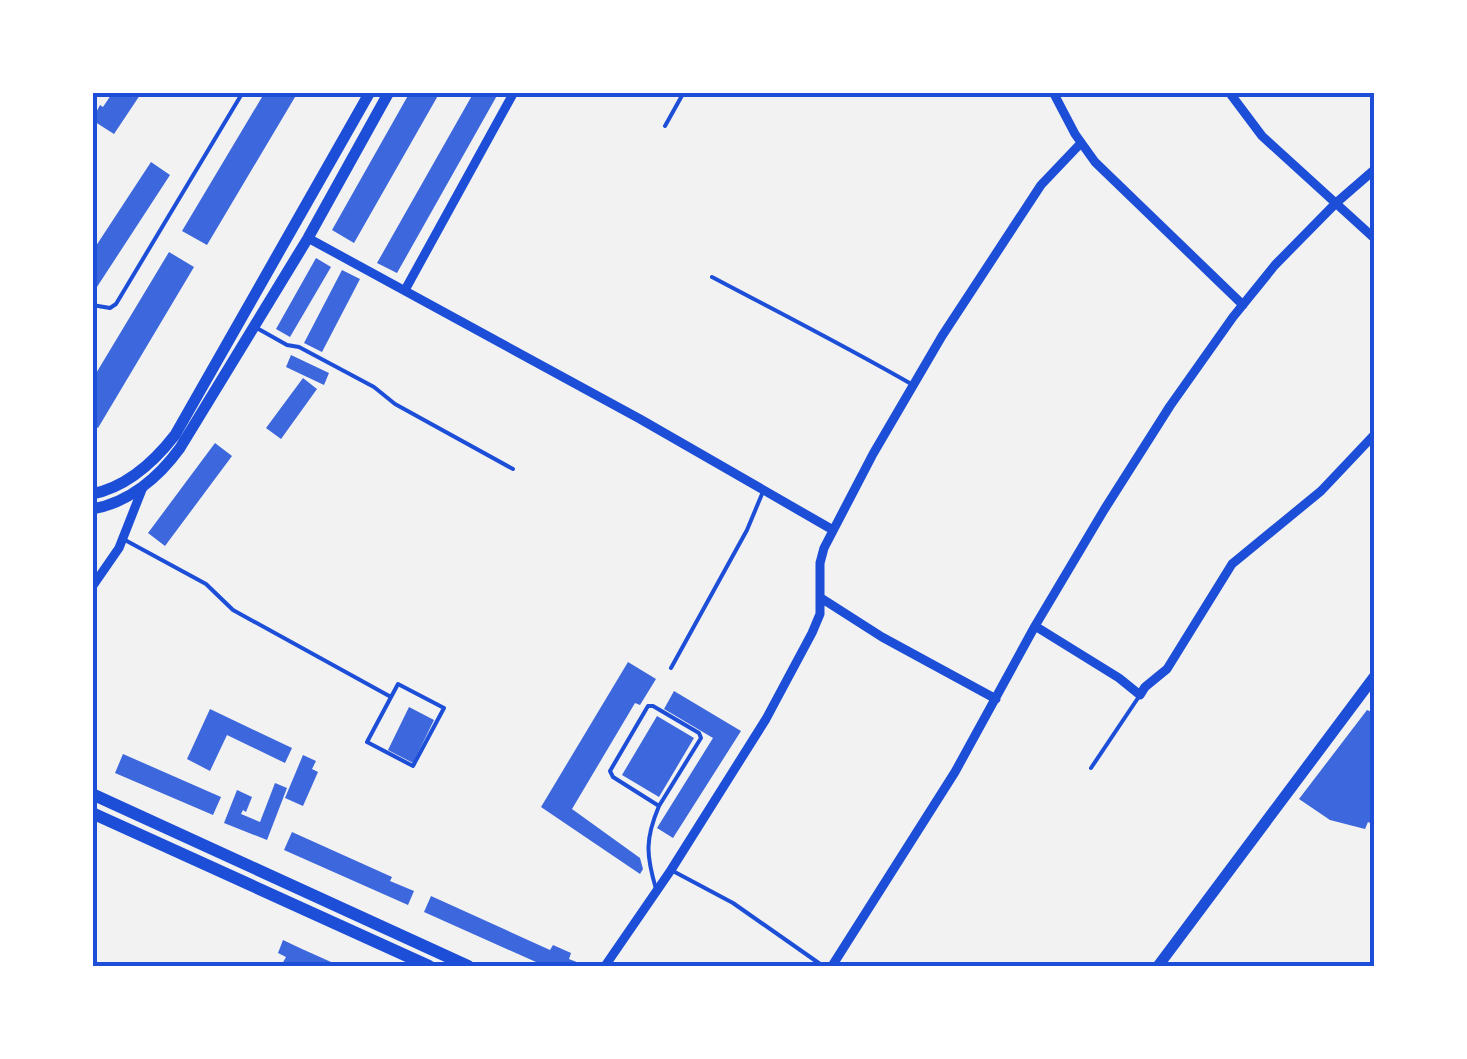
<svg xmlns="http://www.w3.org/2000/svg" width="1467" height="1059" font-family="Arial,sans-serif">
	<rect width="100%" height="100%" fill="#f2f2f2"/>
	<path fill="#3d67dc" d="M113,92h29l-28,42 -22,-14 8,-15 3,2z
		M265,92h33l-91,153 -25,-14z
		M410,92h30l-86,151 -22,-13z
		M474,92h25l-102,181 -20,-10z
		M151,162l19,13 -75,115 -3,-2v-36z
		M169,252l25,15 -96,161 -6,-3v-45z
		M316,258l15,9 -41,70 -14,-8z
		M342,270l18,9 -38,73 -18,-9z
		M291,355l38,18 -5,12 -38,-18z
		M303,378l14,11 -36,50 -15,-11z
		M215,443l17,13 -67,90 -17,-13z
		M628,662l28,17 -16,26 -5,-2 -63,106 68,49 3,11 -3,5 -99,-67z
		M674,691l67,40 -68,107 -16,-10 56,-90 -49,-29z
		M409,707l25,13 -21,43 -25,-13z
		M210,709l82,39 -7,15 -58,-28 -17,36 -23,-12z
		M1367,710l7,3v112l-6,-3 -3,7 -35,-9 -31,-21z
		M657,716l37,22 -35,59 -37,-22z
		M123,754l98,43 -8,18 -98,-42z
		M303,755l13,6 -4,8 6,3 -15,34 -18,-8z
		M275,783l12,5 -20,52 -43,-17 13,-33 15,7 -6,15 -3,-2 -2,4 19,8z
		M292,832l100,45 -2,4 24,10 -6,14 -124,-55z
		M431,896l119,54 3,-5 18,8 -2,6 18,7h-42l-121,-54z
		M283,940l19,9 38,17h-59l5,-9 -8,-4z"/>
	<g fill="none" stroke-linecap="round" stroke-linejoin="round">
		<path stroke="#1d4ed8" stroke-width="4" d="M665,126l19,-34
			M712,277c68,36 135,70 201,108
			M92,305l18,3 6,-4 127,-212
			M255,327l32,18 12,2 75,40 21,17 118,65
			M125,540l81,44 27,26 158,87
			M671,668l76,-138 15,-36
			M398,684l46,24 -31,58 -46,-24z
			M648,706h5l46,27 2,5 -42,68 -46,-29 -3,-6z
			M1091,768l49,-73
			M671,870l62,33 90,63
			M656,889c-10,-34 -11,-50 3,-83
			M1371,966l3,-6"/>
		<path stroke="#1d4ed8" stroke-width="9" d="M1053,92l22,42 20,28 148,143
			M1229,92l33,44 112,102
			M308,238l332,181 193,111
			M405,290l109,-198
			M92,587l27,-39 24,-61
			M821,598l61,39 114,62
			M1035,626l84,52 21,17 5,-8 22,-18 65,-105 89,-73 53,-56
			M605,966l66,-96 95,-151 46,-86 8,-19v-51l4,-15 49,-94 69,-118 99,-151 40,-42
			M832,966l123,-194 80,-146 69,-116 66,-104 63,-89 42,-52 61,-62 38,-33"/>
		<path stroke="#1d4ed8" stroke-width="11" d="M92,494c35,-7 62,-32 83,-59l195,-343
			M92,509c37,-6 67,-32 88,-61l128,-210 81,-146
			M1158,966l216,-289"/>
		<path stroke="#1d4ed8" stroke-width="12" d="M92,794l376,172
			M92,813l337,153"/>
	</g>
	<rect width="1467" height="1059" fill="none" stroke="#ffffff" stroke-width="190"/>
	<rect x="95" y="95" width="1277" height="869" fill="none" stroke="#1d4ed8" stroke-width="4"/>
</svg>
